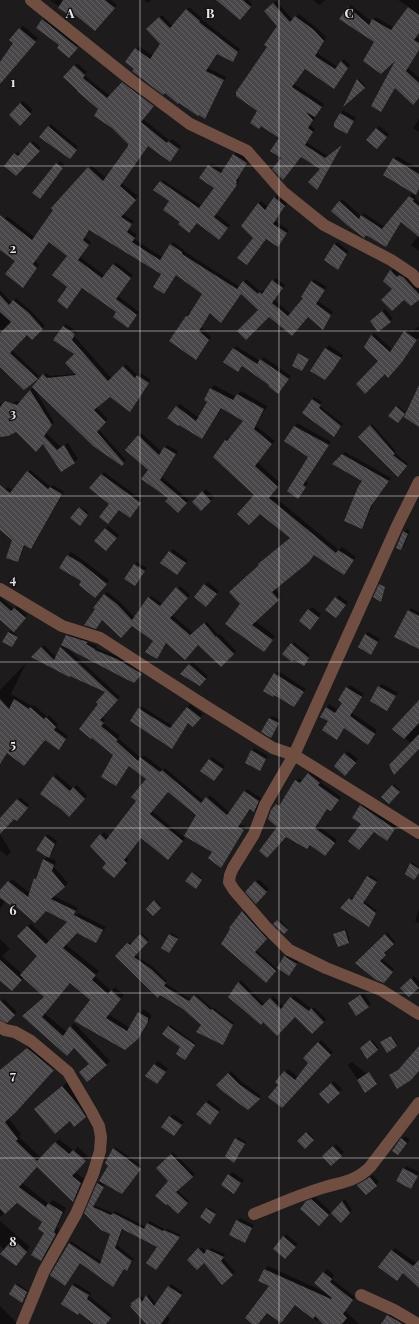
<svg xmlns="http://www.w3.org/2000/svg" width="419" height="1324" font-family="'Playfair Display',serif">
	<defs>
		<pattern id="building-back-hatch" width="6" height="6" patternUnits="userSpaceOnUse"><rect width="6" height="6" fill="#494749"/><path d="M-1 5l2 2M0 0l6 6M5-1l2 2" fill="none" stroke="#636263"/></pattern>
	</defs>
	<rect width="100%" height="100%" fill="#1e1b1c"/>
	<path fill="#0007" d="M50,0h61l6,5 -20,22 -22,-14 -3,3z
		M144,0h7l-3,3z
		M218,0h30l4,4 -10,13z
		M313,0h12l-5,5z
		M398,0h21v32l-3,5 3,2v11l-11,18 11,10v22l-23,-13 -15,24 18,-53 -23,-16 -28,-34 3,-3 21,17 4,-5 18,11 15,-21z
		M276,1l17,19 6,-6 18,14 9,10 -9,15 21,14 6,-8 6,6 -14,20 -30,-17 -12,16 30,20 -14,21 5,4 -9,13 22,14 14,-11 -25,44 4,-20 -19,-13 -19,2 -3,-20 -22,-27 10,-64 10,-21 -13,-15z
		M189,7l13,11 -1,1 39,30 -7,12 -15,-8 -10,15 18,9 -19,38 -2,2 -79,-55 13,-16 14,10 8,-12 -13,-15 14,-14 11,11z
		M45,17l34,28 -8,10 -10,-10 -24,-18z
		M23,26l15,12 -38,45v-15l14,-25 -3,-4z
		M77,63l10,9 -3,3 26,21 15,-16 31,23 -13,16 27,22 2,-2 9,7 -9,12 -24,-13 -27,38 17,13 -15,18 11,7 -5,8 8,6 -3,4 28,18 11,-15 11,8v1l56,36 6,-8 15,13 2,-2 2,2 11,-14 9,7 -11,15 17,14 13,-16 -2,-2 12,-17 13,8 -9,14 15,11 -10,16 -15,-12 -13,16 -36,-22 -18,-17 -20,29 -10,-10 -10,15 10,10 -12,19 -12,-40 16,-22 -26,-20 -13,19 -2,-19 -72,-45 -6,8 7,5 -11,15 25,19 11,-14 17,13 -15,21 21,16 -9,12 -13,-12 -34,-25 -13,18 -2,-49 -19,-15 -14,20 4,4 -14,19 -9,-23 -16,-13v-31l4,3 3,-4 27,21 57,-72 15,13 24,-34 -30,-35 -36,-32z
		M359,79l6,7 -20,18 13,-24z
		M23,101l10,9 -13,14v-20z
		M343,110l13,8 -9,15 -12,-10z
		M419,119v13l-6,-4z
		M51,124l27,23 -6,9 -23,-30z
		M379,126l10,8 -9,11 -3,-16z
		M33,141l8,7 -25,27 -1,-21 2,-2 4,3z
		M236,152l13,8 -12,18 2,1 -1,2 1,1 -23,32 14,11 -8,11 -24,-14 -17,-1 -21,-39 3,-2 39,26 13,-19 -14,-10 11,-14 11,8z
		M397,156l20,12 2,-2v21l-25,-28z
		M60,161l5,4 -22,30 -9,-2z
		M412,194l4,2 -1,2 4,4v28l-18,-9 -13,22 -56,-32 10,-12 19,17 3,-3 21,14z
		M277,195l10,8 -12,18 14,9 -11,16 -11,-8 -18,23 5,-23 4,-34 3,-3 7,6z
		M419,235v16l-8,-6z
		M337,242l12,9 -11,18 -3,-24z
		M394,268l7,7 2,-2 16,16v10l-26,-10 -9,-8z
		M0,290l12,13 4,-5 15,13 14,15 -13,13 -5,-5 -15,16 27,26 -2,3 -37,-13z
		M385,309l8,10 -3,2 -16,-3z
		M66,324l11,8 -3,4 38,43 14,-15 12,12 3,-3 10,7 -21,31 -20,-15 -14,11 12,12 -10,10 28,31 -4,5 -88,-77 20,34 -8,11 15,14 7,-4 10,16 -17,12 -18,-28 -27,-12 -16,4v-32l3,2 4,-4 5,3 4,-3 4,1 26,-29 4,3 26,-2v-20l-13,-27z
		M419,326v11l-14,21 -25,3 -15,-14 9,-14 19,17 15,-21 4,3z
		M329,345l14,10 -7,11 -11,13 -13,-9z
		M236,346l24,15 4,-4 27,19 -10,14 -11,-5 -27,-19 -5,5 -5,-22z
		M300,353l9,5 -6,11 -4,-15z
		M214,385l22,12 5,-6 26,15 -11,20 19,15 -18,21 23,21 -8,12 67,55 3,-3 14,10 -12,17 -29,-20 -40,35 6,7 -26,25 20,15 -11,15 -23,-47 50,-66 -35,-43 -30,-55 3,-3 1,1 14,-18 -22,-12 -20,30 -25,-31 3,-3 19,14 10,-17 2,-13z
		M314,397l8,5 -2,4 23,18 -9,12 -22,-37z
		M398,406l7,6 -8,10 -7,-6z
		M297,423l34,19 -26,39 3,2 -8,12 10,-38 -25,-16z
		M372,424l24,27 -2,1 14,12 -10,11 -38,-38z
		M141,433l21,19 5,-7 11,6 -16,26 27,23 -8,9 -12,-12 -20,-27 -11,-34z
		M345,452l46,26 -17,24 -10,23 -3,3 2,-47 -30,-17z
		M30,470l21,17 2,-2 11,7 -31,54 -2,2 -6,-4 -5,15 -2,2 -5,-22 -13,-11v-32l8,-9 5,4z
		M104,472l38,28 -10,14 -22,-10 -20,-16z
		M206,489l8,8 -13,13 -8,-8z
		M81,507l8,6 -10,12 -7,-7z
		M108,526l11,9 -10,12 -4,-18z
		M407,529l3,2 -6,15 -3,3 3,-17z
		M173,549l15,11 -9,11 -17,-8z
		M71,552l13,9 25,19 -11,14 -15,-13 -22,-14z
		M137,562l10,6 -12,17 -10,-6z
		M208,582l11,9 -10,12 -4,-18z
		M180,586l10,9 -18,20 21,18 14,-11 11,13 2,-1 16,17 -15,15 -23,-22 -31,-1 -10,15 -3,-18 -22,-15 -38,-17 13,-16 12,9 16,17 16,-22 12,8z
		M339,595l9,7 -9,12 -12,-4z
		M0,597l14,12 3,-3 10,9 -11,13 -16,-10z
		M312,607l9,7 -9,11 -3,-15z
		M411,608l8,4v36l-11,-37z
		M10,631l8,5 -5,9 -4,-13z
		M368,632l12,7 -9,14 -6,-18z
		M69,633l20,7 -1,2 9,4 -1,2 23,9 24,14 -9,11 -67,-34 53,49 -18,20 3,3 -2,3 17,13 -2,2 23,20 3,-3 19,15 2,-2 39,33 6,-6 20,18 17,-24 14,9 -4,11 -3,2 -3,-2 -11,15 6,3 -23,37 -9,-12 -16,-37 -30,-24 -16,20 33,27 -14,18 -29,-19 -16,20 3,3 -12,14 -26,-28 13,-14 5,5 29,-36 9,-22 -18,-14 -13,20 -1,-31 -22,-18 6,-32 8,-12 -74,-35 11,-12 12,12 38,22 1,-1 -33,-31z
		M294,642l16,13 -4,7 -22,-8z
		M192,662l16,14 -8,9 -18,-12z
		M26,663l-15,31 21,12 2,-1 13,12 2,-2 9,9 -2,3 12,9 -9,13 -14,-10 -38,13 -7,-3v-59z
		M278,671l28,18 -12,17 -19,-12v-20z
		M382,684l16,9 -11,16 -8,-22z
		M350,685l14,9 -12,19 25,17 -9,14 -24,-17 -7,12 -8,-18 -8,-4 8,-13 9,6 5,-7 4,-15z
		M419,702v48l-25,-21z
		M190,704l13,10 -7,9 -8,-1 -13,22 -37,-36 3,-2 32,20z
		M272,716l9,4 -10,17 -2,-19z
		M255,748l13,8 -9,14 -7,-19z
		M348,751l10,8 -10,13 -13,-6z
		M212,757l13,9 -8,11 -7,-17z
		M311,771l11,8 -2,3 21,15 -7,11h-6l-11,17 20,15 -9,12 -49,-26 -7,-16 7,-8 2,1 18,-25 4,3z
		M56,774l17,14 4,-3 10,11 -18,19 -15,-38z
		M394,784l6,6 -11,12 -6,-6z
		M20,797l9,8 -13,15 -2,-2 -14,15v-14z
		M363,803l34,22 -8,12 -29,-31z
		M0,834l11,18 -4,4 -7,-6z
		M48,834l9,7 -5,13 -4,3 8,4 -2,6 14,16 -14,13 24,12 -4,8 4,-3 28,14 -10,15 -19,-10 -12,12 34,27 -4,5 16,15 4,-4 9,8 -16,19 22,14 13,-19 8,5v3l-10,18 -16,14 -34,-49 -20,-18 -27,31 23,19 7,-9 36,38 -23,19 3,-16 -16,-17 -50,-31 21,-19 -21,-20 -12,13 -12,-11v-40l10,10 -8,7 20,18 17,-18 -21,-20 13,-13 19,19 19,-20 -23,-12 -34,-8 -7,-1 -5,8v-17l12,-13 18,14 5,-15 4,-3 4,-15 5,-4 -2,-19z
		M412,862l7,6v4l-13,2z
		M193,872l9,6 -5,8 -5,-13z
		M370,875l8,5 -14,21 13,10 -7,13 -28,-16 9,-11 3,2z
		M259,879l10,10 -13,13 -9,-10z
		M156,900l5,6 -8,9 -6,-6z
		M419,908v15l-4,-2z
		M245,910l23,26 -12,14 21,19 -11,13 -36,-54z
		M279,919l9,9 -4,5 -9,-9z
		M346,929l4,12 -12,5 -4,-12z
		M387,932l8,10 -9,8 1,2 -6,6 13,11 -8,10 -29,-16z
		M142,933l7,7 -14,15 18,12 14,14 -2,2 26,17 5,-6 17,15 1,-1 20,15 -11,21 -40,-36 -67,-52 14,-14 2,2z
		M171,933l7,4 -8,14 -8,-3z
		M288,954l11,6 -10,15 -11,-7z
		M414,976l5,5v5l-10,10 -7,-8z
		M241,980l24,25 8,-9 11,11 10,-12 18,14 2,-2 12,12 -14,14 -17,-18 -32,6 -34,-24z
		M364,993l7,11 -3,2 -19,-3z
		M4,999l13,13 -10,9 -7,-2v-16z
		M170,1025l25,18 -9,15 -5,-11 -18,-13z
		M392,1036l5,8 -1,1 -13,-4z
		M321,1040l12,12 -51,55 -2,-22 -4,-3 12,-13 10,8 12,-15 -5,-4z
		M372,1040l7,8 -11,9 -7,-8z
		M32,1045l25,21 -37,41 -12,11 13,16 -2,3 22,21 18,-19 15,12 4,-4 10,10 -13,15 9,7 -8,18 -3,4 -35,-35 -16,17 27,21 4,-4 13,8 -9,20 2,2 -15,27 -3,3 5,-27 -3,-12 -26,-20 -17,16v-130l25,-37z
		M158,1061l10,8 -11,14 -10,-7z
		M352,1062l25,20 -12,9 -17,-26z
		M231,1071l11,11 19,14 -13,12 -31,-23z
		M69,1081l22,30 -6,6 -15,3 -35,-11z
		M334,1081l8,8 -14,14 -8,-9z
		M209,1100l12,9 -9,12 -15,-7z
		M173,1114l11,8 -8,10 -13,-5z
		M308,1132l6,6 -9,10 -7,-7z
		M405,1136l5,4 -12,14 4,-15z
		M238,1137l8,5 -10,18v-21z
		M336,1144l8,8 -13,12 -8,-8z
		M115,1147l27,19 -18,25 -18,-8 -12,22 19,8 2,-2 31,16 4,-6 16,9 1,-1 14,6 -24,32 2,-21 -36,-17 -6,16 17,14 -5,9 -2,2 -2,-2 -10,16 -35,-22 -28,13 19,-34 31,21 9,-29 -25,-20 12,-30 12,-18 -4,-2z
		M173,1152l22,22 -18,16 12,11 -11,12 -9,-33 -12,-12z
		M406,1166l13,6 -5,13 -3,3 -7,-19z
		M232,1172l12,8 -10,13 -5,-18z
		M373,1175l6,7 -12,12 -6,-12z
		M315,1197l17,16 13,-14 7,11 -11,12 -10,-10 -12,13 -18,-16 9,-10z
		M208,1207l8,5 -5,10 -9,-5z
		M240,1218l14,7 -10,16 -14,-7z
		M0,1221l30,26 -14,18 -11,-15 -5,-4z
		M286,1234l12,10 -10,11 -4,-18z
		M201,1247l6,5 4,-4 14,6 -2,4 12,14 -3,2 -27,-12 -17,-2z
		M395,1248l24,17v14l-27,-28z
		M268,1266l59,27 -12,-10 12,-14 7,6 -2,4 23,18 -10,14 14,13h-34l-6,-5 -2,2 -22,-17 -28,8 -10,12h-4l17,-38 -11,-5 6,-12z
		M17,1283l11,8 -6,11 -6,-17z
		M75,1283l16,10 -2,3 23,19 -7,9h-13l1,-2 -31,-18z
		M171,1284l12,8 -16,24 3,3 -3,5h-20l-14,-19 1,-3 8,-6 2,4 5,-6 8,11z
		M0,1306l18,18h-18z
		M391,1313l20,11h-29z"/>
	<path fill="url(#building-back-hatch)" d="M63,0h42l10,8 -20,23 -21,-17 -2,3 -14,-9z
		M216,0h27l8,7 -11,13z
		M273,3l17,19 5,-6 19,14 10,11 -9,15 20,13 6,-8 7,7 -14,21 -29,-20 -13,18 30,20 -7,10 -9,-5 7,8 -5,8 5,4 -8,13 20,13 17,-13 -25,45 -9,-8 12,-13 -19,-12 -18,23 -11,-11 9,-11 -11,-7 9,-13 -18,-12 -2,3 -9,-6 7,-12 -21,-15v-4l31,-45 -3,-2 13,-19 -13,-15z
		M348,7l21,18 3,-6 19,11 17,-23 11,8v18l-5,7 5,3v7l-13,21 13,12v15l-6,7 -18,-17 -14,24 -10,-6 24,-45 -14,13 -18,-13 11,-19 -35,-23z
		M186,9l14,12 -1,1 39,30 -5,10 -16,-8 -11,17 18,9 -19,39 -6,-4 -1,1 -19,-13 -1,1 -13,-11 -2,2 -31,-24 2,-2 -9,-7 10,-14 15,11 10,-15 -14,-15 13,-12 11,11z
		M42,19l36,29 -9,10 -12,-10 2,-3 -23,-17z
		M19,28l17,14 -36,42v-22l13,-19 -4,-3z
		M74,65l11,10 -2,3 24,20 15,-16 32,24 -13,16 26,21 1,-2 11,8 -9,13 -22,-16 -28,40 16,14 -15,17 11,7 -5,8 8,6 -3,4 28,18 10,-16 12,8v2l55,35 6,-8 15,13 1,-2 3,2 10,-14 11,8 -11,15 16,13 15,-18 -2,-1 10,-16 14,9 -9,14 15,11 -8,15 -15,-13 -16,19 -23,-19 -23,23 -9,-9 21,-21 -17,-16 -20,29 -11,-10 -11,18 10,9 -13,20 -27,-19 17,-25h2l14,-22 -26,-19 -12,19 -11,-7 8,-13 -72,-44 -6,10 6,5 -11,15 24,18 11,-14 18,14 -15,21 21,16 -9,13 -15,-11 3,-5 -34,-24 -15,21 -10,-8 10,-14 -15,-12 15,-19 -18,-14 -16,22 4,4 -14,20 -18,-14 10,-13 -15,-11v-35l32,25 21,-30 -2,-2 37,-41 15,14 25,-35v-2l-16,-16 -18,-12 4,-7 -21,-18h1l-15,-14z
		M357,79l8,9 -22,19z
		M20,103l11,11 -11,12 -11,-11z
		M340,113l14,8 -7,13 -13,-7v-4z
		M48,126l29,24 -7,9 -31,-22z
		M376,128l11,9 -10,12 -11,-9z
		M30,142l10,9 -24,25 -12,-10 10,-13 4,3z
		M233,154l14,9 -11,18 1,1 -1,2 1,1 -23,32 14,11 -9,12 -22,-17 -8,10 -11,-9 2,-2 -17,-12 6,-9 -16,-11 7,-9 39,27 15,-20 -15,-10 9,-13 13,8z
		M393,158l26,16v14l-3,7 -33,-20z
		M56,163l7,5 -23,31 -8,-6z
		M409,196l5,3 -1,2 6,5v31l-18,-15 -15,25 -20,-12 -2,3 -1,-1 -16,-12 -16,-14 8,-10 20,18 2,-4 21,14z
		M274,197l11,9 -12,18 14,9 -9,14 -12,-8 -19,26 -10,-7 16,-20 -12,-12 17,-23 7,7z
		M334,244l13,10 -9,16 -14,-10z
		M390,270l7,7 2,-2 4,2 16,17v6l-8,6 -7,-6 -12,11 -11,-11 11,-11 -9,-8z
		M0,295l9,10 4,-5 16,13 14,16 -11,11 -5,-5 -17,18 28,26 -14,11 -24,-23v-34l11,-11 -11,-10z
		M382,311l9,11 -13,10 -8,-11z
		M63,326l12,8 -3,6 36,41 15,-15 12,12 2,-3 12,8 -19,29 -20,-15 -16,13 12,12 -9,10 27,31 -2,3 -29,-20 -61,-59 11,-13 4,4 29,-3 -11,-12 9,-9 -21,-14z
		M404,331l13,9 -15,22 -14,16 -3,-4 -20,20 -9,-10 22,-23 -14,-14 7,-12 19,17z
		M233,348l24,16 3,-5 29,20 -11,15 -10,-8 1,-1 -27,-19 -4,6 -15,-10z
		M325,348l16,10 -8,12 -8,10 -15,-9z
		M298,353l11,6 -7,12 -10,-5z
		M419,385v42l-15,-10z
		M210,388l23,12 4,-6 27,15 -10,20 18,15 -17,22 23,21 -9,11 67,55 2,-3 16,10 -10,15 -30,-20 -5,7 -37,30 7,8 -27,25 21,15 -9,12 -39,-28 15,-20 -11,-12 30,-27 -1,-1 32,-26 -30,-24 -11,11 -12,-11 17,-19 -41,-38 12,-17 2,1 16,-20 -22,-13 -19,31 -23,-14 -1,1 -11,-8 9,-12 20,15 11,-19 -3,-2z
		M30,390l22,35 -8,11 13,14 7,-5 11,18 -14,9 -18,-28 -7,8 -20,-20 -8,4 -8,1v-30l5,-6 12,4z
		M312,399l9,6 -2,3 22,18 -7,11 -32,-24z
		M396,406l9,8 -7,9 -10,-7z
		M370,425l25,29 -2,1 14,11 -9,11 -40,-40z
		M294,426l35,19 -26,40 3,2 -8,12 -11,-8 21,-34 -24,-16z
		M138,435l21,20 5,-8 12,7 -16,26 27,23 -9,10 -13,-12 3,-3 -27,-19 7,-9 -23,-20z
		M342,454l47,27 -18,25 -9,23 -18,-8 14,-34 4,-6 -30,-17z
		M27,471l21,18 2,-2 12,7 -31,55 -7,-4 -6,17 -12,-4 6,-18 -12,-10v-45l10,8z
		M101,474l40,29 -11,15 -11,-8 -11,14 -9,-7 10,-13 -20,-16z
		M202,491l9,10 -10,10 -9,-9z
		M79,507l9,8 -8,11 -10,-8z
		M105,528l12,10 -11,13 -12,-10z
		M403,531l5,3 -7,16 -5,-2z
		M169,551l17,12 -9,12 -17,-12z
		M67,555l14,8 26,21 -12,14 -16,-13 2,-4 -22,-13z
		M134,564l11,7 -10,15 -11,-7z
		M204,584l13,10 -11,13 -12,-10z
		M379,584l6,3 -4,15 -8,-5z
		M176,587l12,11 -18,20 20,17 14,-12 12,14v-1l18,18 -13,13 -23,-22 -13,15 -19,-17 -9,16 -12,-7 8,-11 -21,-15 -11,12 -19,-18 -6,9 -12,-4 11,-16 -2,-1 11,-14 13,10 15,16 16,-23 12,9z
		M335,597l11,8 -10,13 -11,-8z
		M0,601l11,10 3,-3 12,10 -12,14 -14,-12z
		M308,609l11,9 -9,12 -11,-9z
		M408,610l11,6v33l-25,-12z
		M8,632l10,5 -6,10 -10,-5z
		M365,634l13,8 -7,13 -13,-8z
		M66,635l22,7 -2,2 9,5v1l22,9 25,15 -8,9 -16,-8 -57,-30z
		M291,643l18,15 -5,8 -10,-6 -2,2 -10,-8z
		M41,647l13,13 6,-13 58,53 -18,20 4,3 -3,3 17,14 -2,1 22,20 2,-4 20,15 2,-2 39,33 5,-6 21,18 17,-24 15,10 -5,11 -4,-3 -12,18 6,3 -23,38 -13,-10 4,-6 -28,-16 12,-21 -28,-23 -18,22 33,27 -15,19 -27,-22 -17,22 3,3 -13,15 -12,-10 4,-5 -16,-17 10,-12 6,6 30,-39 -5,-4 15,-18 -17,-13 -13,20 -15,-9 12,-22 -21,-17 -1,1 -12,-10 19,-25 -2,-2 9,-10 -35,-16 -1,1 -38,-20z
		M189,664l17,15 -6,7 -20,-12z
		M274,673l30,19 -10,15 -20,-12 -1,2 -10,-6z
		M378,686l18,10 -9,15 -17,-10z
		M346,687l16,10 -12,19 25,18 -7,11 -24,-17 -7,12 -15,-10 6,-9 -8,-4 6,-10 9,6 7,-10 -4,-3z
		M0,699l9,10 5,-10 15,10 1,-2 14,12 2,-2 10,10 -2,3 12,9 -7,11 -14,-10 -21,26 -17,-13 -7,11z
		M419,700v23l-15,16 -12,-10z
		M187,707l14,11 -8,9 -5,-4 -16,26 -42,-28 8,-13 32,20z
		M269,718l10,5 -8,15 -10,-6z
		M419,734v15l-25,26 -5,-10z
		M251,750l15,9 -6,12 -15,-8z
		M344,753l12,10 -11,13 -11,-10z
		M209,759l14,10 -9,12 -14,-10z
		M308,773l12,10 -2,2 21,15 -8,11 -4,-2 -12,19 20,15 -10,13 -15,-11 -3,4 -21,-12 -19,21 -8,-7 18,-24 -9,-8 3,-9 5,-6 3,2 16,-26 5,3z
		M53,776l17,15 3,-4 12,12 -16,18 -7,-7 -22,-16z
		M392,785l8,7 -11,12 -8,-7z
		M17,799l11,9 -11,13 -3,-2 -14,15v-16z
		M360,805l35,24 -8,12 -13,-9 -15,18 -11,-9 13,-17 -9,-6z
		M45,836l10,8 -6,14 -13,-8z
		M43,859l11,6 -2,6 13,16 -14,12 25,12 -3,5 1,-1 29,15 -7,13 -19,-10 -14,15 33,27 -4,5 16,14 3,-4 10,9 -15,19 21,13 11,-19 10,6v4l-10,17 -13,11 -51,-29 16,-21 -20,-17 -28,34 21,19 7,-10 37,39 -20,17 -8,-10 10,-8 -15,-16 -7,8 -45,-40 22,-19 -24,-22 17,-19 -20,-20 10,-10 19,18 21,-22 -21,-11 -11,12 -23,-20 -2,2 -10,-7v-8l8,-9 20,16 6,-19 2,1z
		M410,863l9,6v4l-5,7 -9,-6z
		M192,872l10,8 -6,9 -11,-8z
		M367,876l10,6 -14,21 13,10 -7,14 -29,-19 9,-10 3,2z
		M255,881l12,11 -11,12 -11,-12z
		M154,900l7,8 -8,8 -7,-7z
		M242,911l25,28 -12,13 21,19 -10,12 -45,-39 9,-15 -1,-1z
		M277,920l11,10 -4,4 -11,-10z
		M345,930l4,13 -11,4 -5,-13z
		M140,934l8,8 -14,15 17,12 15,14 -2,3 25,15 5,-6 17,15 1,-1 21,16 -10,20 -27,-13 5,-7 -18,-16 -23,-14 -2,3 -43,-42 12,-13 3,2z
		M169,934l9,5 -9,14 -8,-5z
		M385,934l9,10 -10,9 2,2 -6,6 13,11 -9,11 -8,-3 -21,-17z
		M284,956l13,8 -8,12 -12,-8z
		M0,960l22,20 -10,11 -12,-10z
		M411,978l8,10 -10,9 -9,-9z
		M238,982l24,24 8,-8 11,11 9,-12 19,14 2,-3 13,14 -12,12 -17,-17 -18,19 -14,-14 -2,3 -33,-28z
		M360,995l9,12 -13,9 -8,-13z
		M0,1000l15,15 -8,8 -7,-3z
		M168,1026l27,19 -10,15 -9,-6 4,-7 -18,-13z
		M391,1036l6,10 -10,7 -7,-11z
		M370,1040l8,10 -11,9 -7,-11z
		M318,1042l13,13 -49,53 -14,-11 10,-12 -3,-3 9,-11 11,9 13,-17 -5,-5z
		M419,1046v25l-8,9 -14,9 -8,-14 9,-5z
		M27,1048l27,22 -38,42 -11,10 13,17 -2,2 21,20 18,-19 14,12 4,-4 13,11 -14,15 9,7 -8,19 -36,-35 -18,20 27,20 2,-4 15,9 -9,20 2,2 -15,27 -10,-6 13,-22 -6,-4 4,-7 -25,-19 -12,11 -5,-5v-139z
		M154,1064l12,8 -9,12 -12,-8z
		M369,1072l8,12 -12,9 -8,-13z
		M228,1073l11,11 21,15 -12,11 -26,-19 -6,-6z
		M331,1083l9,10 -12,11 -9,-10z
		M62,1086l17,20 7,11 -12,10 -4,-6 -15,13 -21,-25z
		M206,1102l13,10 -9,13 -14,-11z
		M169,1116l13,9 -8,11 -13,-9z
		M306,1132l8,8 -9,9 -8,-8z
		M235,1138l10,6 -11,19 -9,-7z
		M401,1138l6,5 -9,12 -6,-4z
		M333,1146l9,10 -11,10 -9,-10z
		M113,1148l28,21 -19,25 -23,-13 9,-15 -3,-3z
		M171,1154l22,23 -17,15 12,11 -10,11 -11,-10 -1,1 -11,-9 13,-15 -12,-13z
		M403,1168l15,8 -7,13 -15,-8z
		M228,1174l13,9 -7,11 -13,-9z
		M370,1177l7,9 -11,9 -9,-10z
		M97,1183l7,4 -11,20 18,8 2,-2 31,16 3,-6 16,8 1,-1 16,7 -24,33 -10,-7 11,-16 -35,-18 -7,19 17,13 -5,10 -3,-2 -11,18 -33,-24 -15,23 -15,-11 19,-32 31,21 10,-30 -9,-4 -17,-17z
		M311,1199l18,16 -10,11 -19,-17 6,-8z
		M342,1201l8,12 -9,10 -10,-10z
		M206,1208l10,6 -6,10 -10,-7z
		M236,1220l16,8 -7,15 -16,-8z
		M283,1236l13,11 -11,12 -12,-10z
		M13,1239l14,13 -11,14 -16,-12z
		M198,1248l6,6 3,-5 17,8 -3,4 12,14 -11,10 -18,-22 -7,7 -10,-10z
		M391,1250l22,16 6,-6v28l-16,-15 -6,8 -19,-14z
		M264,1269l67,30 1,-1 -18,-15 9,-11 9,7 -2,3 23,18 -10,14 4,4 -5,6h-19l-8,-8 -2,3 -18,-14 -14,18 -14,-10 -9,11h-6l-7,-6 24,-32 -11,-5z
		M15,1284l12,8 -5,11 -13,-9z
		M72,1285l17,10 -2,4 24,19 -5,6h-12l-15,-11 -1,2 -17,-11z
		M168,1286l14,9 -21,29h-15l-16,-18 2,-1 -2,-1 9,-7 3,5 4,-7 8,11z
		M387,1315l4,2 12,7h-22z"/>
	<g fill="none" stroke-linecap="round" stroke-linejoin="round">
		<path stroke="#704f42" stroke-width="12" d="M31,0l100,80 59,44 57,27 36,41 41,33 67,35 21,14 7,8
			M419,482l-21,42 -104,231 -29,50 -11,29 -21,34 -3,7 -1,7 5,8 31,36 24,24 37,18 55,22 38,24
			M0,589l62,37 38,12 107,69 66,41 21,7 125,78
			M0,1027l5,3 10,2 16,9 37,31 23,39 8,15 2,11 -1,14 -7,23 -17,40 -32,57 -22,53
			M254,1214c23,-9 45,-19 68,-26 19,-6 33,-6 48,-21l49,-64
			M361,1295l33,15 24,14"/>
	</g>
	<path fill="none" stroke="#e9e7e7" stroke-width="1" stroke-opacity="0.55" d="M140,0v1324M279,0v1324M0,166h419M0,331h419M0,496h419M0,662h419M0,828h419M0,993h419M0,1158h419"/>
	<g font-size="13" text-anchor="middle" font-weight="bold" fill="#e9e7e7" stroke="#151213" stroke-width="3" stroke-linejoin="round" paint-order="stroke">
		<text x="70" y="18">A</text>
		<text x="210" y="18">B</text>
		<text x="349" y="18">C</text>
		<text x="13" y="87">1</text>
		<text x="13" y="253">2</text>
		<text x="13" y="418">3</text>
		<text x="13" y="584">4</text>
		<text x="13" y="749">5</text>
		<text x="13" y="915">6</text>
		<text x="13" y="1080">7</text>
		<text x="13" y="1246">8</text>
	</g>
</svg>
